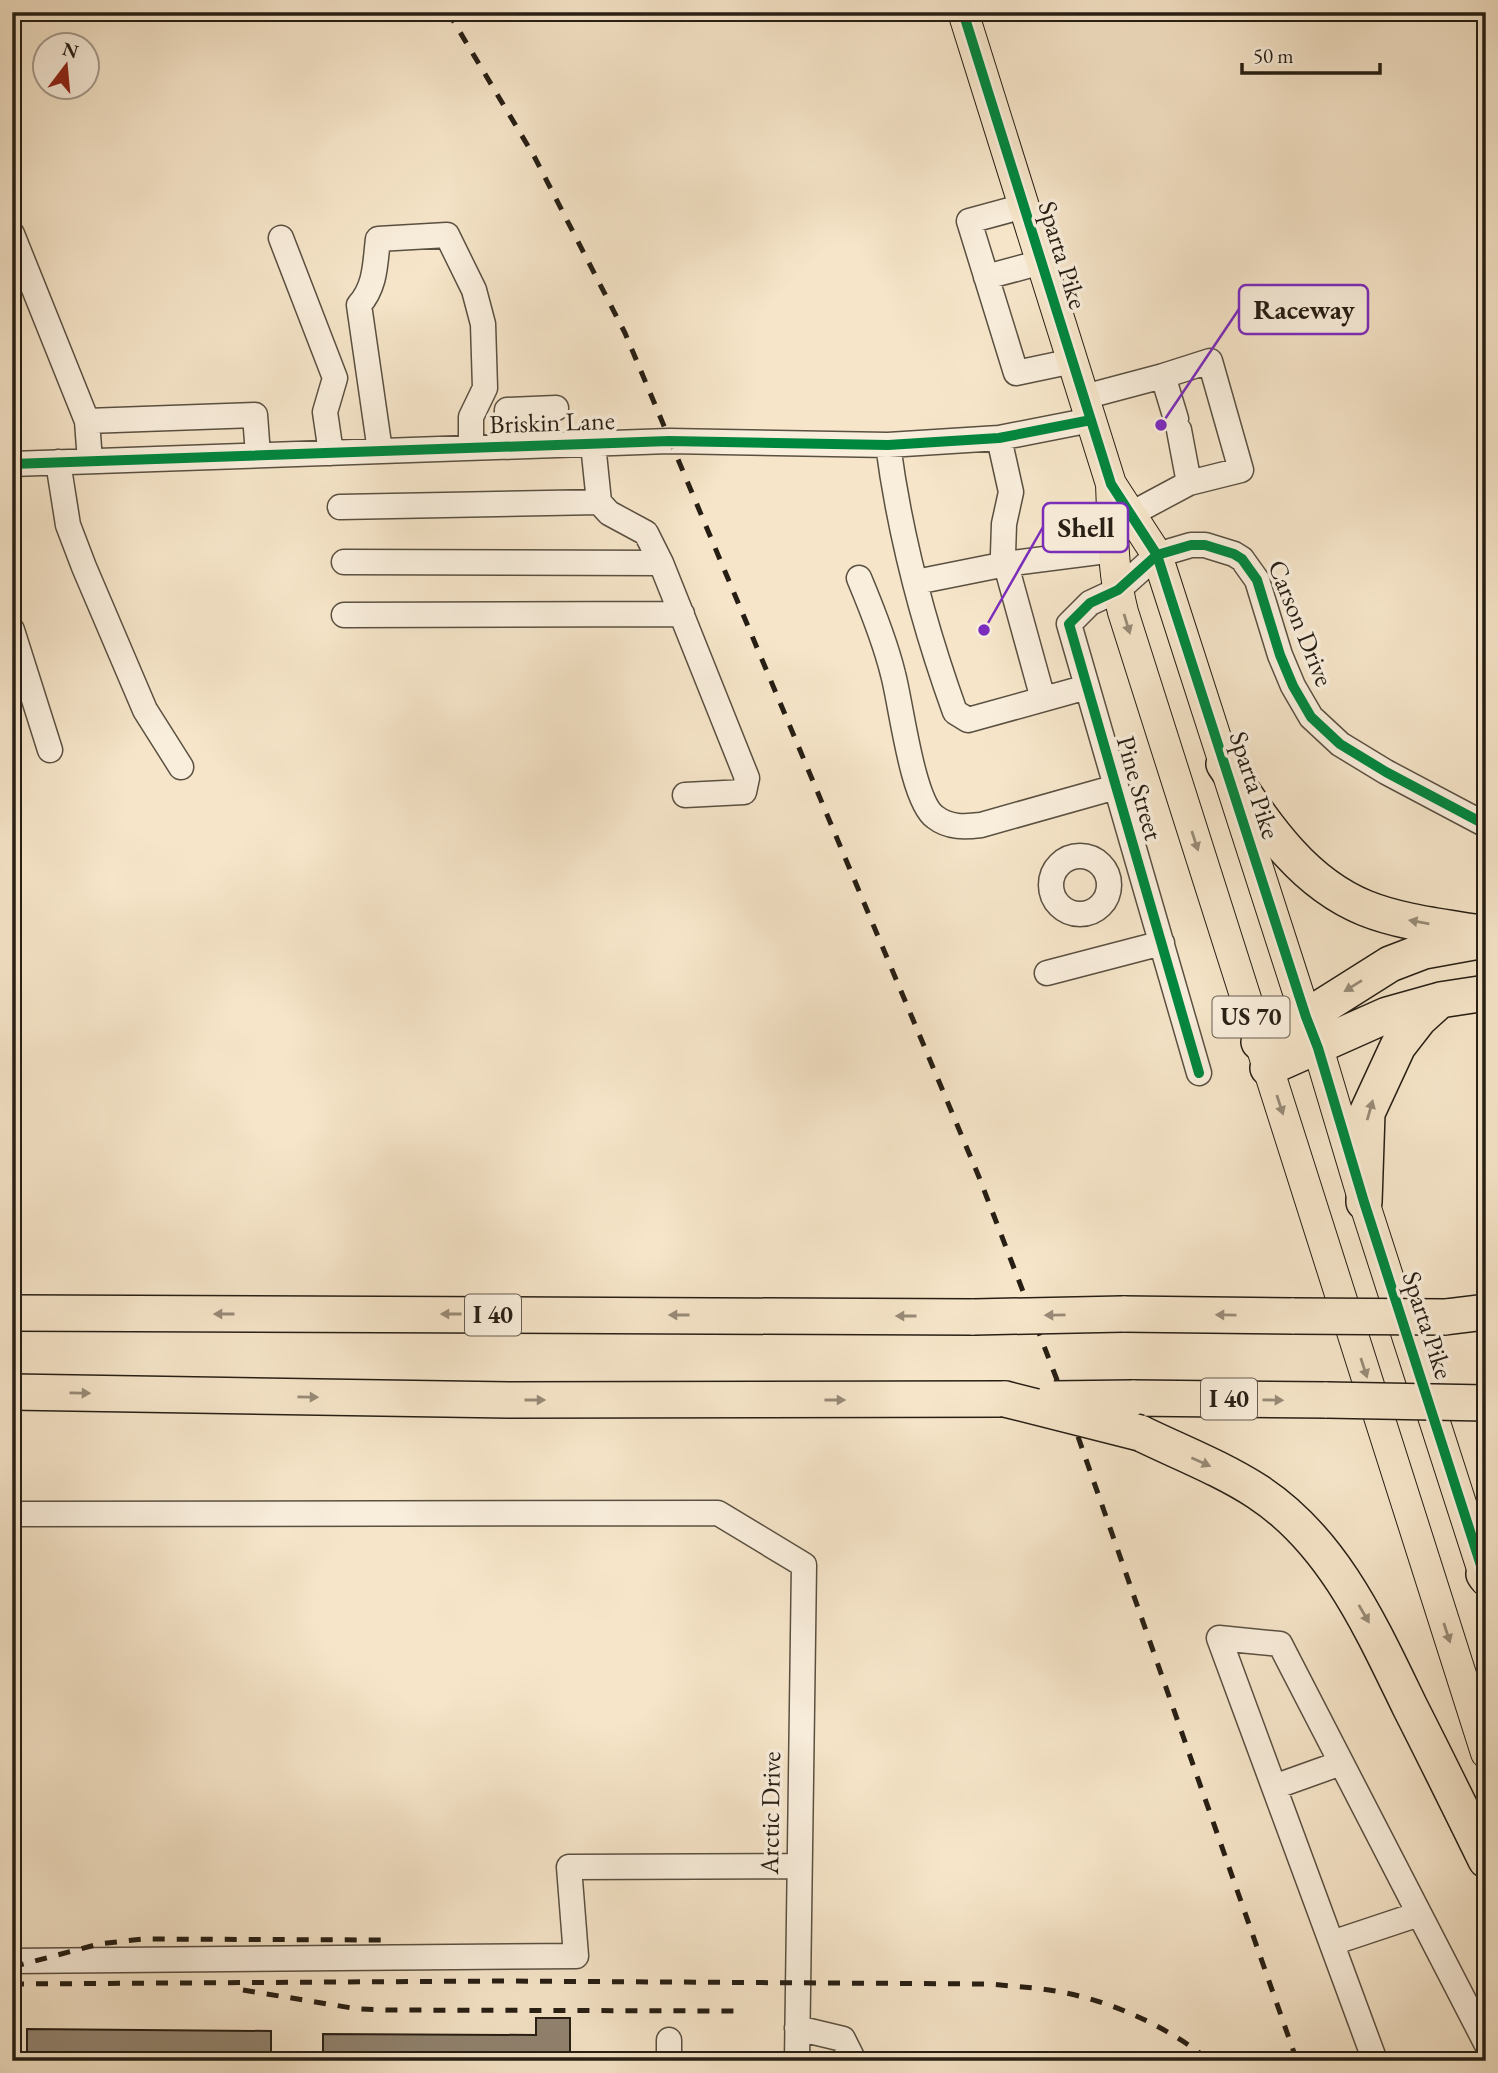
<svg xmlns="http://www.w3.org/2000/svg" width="1498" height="2073" font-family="'EB Garamond',serif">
	<rect width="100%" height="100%" fill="#f6e5c9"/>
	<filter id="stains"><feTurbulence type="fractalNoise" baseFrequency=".00286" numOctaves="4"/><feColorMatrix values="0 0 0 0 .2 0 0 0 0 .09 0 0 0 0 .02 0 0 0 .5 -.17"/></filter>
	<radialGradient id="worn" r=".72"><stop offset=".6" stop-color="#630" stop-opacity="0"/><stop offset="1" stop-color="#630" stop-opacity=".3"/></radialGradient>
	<path fill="#928572" stroke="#261e14" stroke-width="2" d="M536,2018h34v43h-247v-27l213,1z
		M27,2029l244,2v30h-244z"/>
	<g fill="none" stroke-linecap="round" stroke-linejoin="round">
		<g stroke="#5a5041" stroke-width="27">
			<path id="minor" d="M1024,206l-55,15 47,152 57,-12
				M12,234l75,187
				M281,238l54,140 -10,34 6,41
				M986,277l56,-15
				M1163,376l47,-15 31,109 -52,13
				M1084,397l79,-21 13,43
				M999,438l12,54 -7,32 -1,30 40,145
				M593,444l6,58 10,11 37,20 15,30 86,215 -3,14 -59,3
				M888,445c12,91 36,181 67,267l13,8 119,-33
				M507,447v-37l49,-2
				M380,451l-21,-146c17,-19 16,-42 19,-66l69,-4 27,55 9,34 2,64 -14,29v31
				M90,461l-3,-40 168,-6 3,40
				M58,462l10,63 16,42 61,143 36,57
				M12,464l657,-23 219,4 111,-7 92,-18
				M340,507l259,-5
				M1131,514l58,-31 -10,-53
				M344,562l317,1
				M859,578c13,31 26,63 34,96 8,29 19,127 42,143 14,11 30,10 46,8l135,-38
				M916,582l90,-18 108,-14
				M344,615l338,-1
				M12,630l38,120
				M1051 885a29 29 0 1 1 58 0a29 29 0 1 1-58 0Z
				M1047,973l115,-30
				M1199,1073l-130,-449 21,-21 28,-13 39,-35 34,-10h14l29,9 8,5 15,21 23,75 13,31 18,31 29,27 46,28 100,53
				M12,1514l706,-1 86,52 -7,496
				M1274,1787l67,-24
				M1332,1943l87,-29
				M12,1961l564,-5 -7,-89 230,-1
				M797,2028l46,11 11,22
				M669,2040v21
				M1375,2061l-156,-423 61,6 206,399"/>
		</g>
		<g stroke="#261e14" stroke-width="32">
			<path id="major" d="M963,12l148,472c2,43 1,86 12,128l363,1141
				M1111,484l46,71 149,462 12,31 46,154 122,379"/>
		</g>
		<g stroke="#261e14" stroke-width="38">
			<path id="highway" d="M1224,764c38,56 75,117 141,144 37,15 81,19 121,26
				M1259,1042l47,-25 84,-53 34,-13 55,-10
				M1268,1068l119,-53 50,-14
				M1364,1202l3,-89 31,-67 21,-27 21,-19 46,-7
				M12,1313l962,4
				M1123,1314l171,2
				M1445,1317l41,-5
				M12,1392l497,8 496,-1
				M1132,1398l195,2
				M1140,1433c39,19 81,35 118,59 76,50 114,137 152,215 26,51 51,102 76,153
				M1484,1574l2,3"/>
		</g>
		<use href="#minor" stroke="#f9eedc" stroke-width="24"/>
		<use href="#major" stroke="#f6e5c9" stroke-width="30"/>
		<use href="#highway" stroke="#f6e5c9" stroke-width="35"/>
		<path stroke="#261e14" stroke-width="5" stroke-dasharray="12 12" stroke-linecap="butt" d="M448,12l86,144 91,177 354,844 90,234 228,650
			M12,1967l87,-23 43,-5 242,1
			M12,1984l491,-3 487,3c19,2 39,3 59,6 56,8 117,35 161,71
			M243,1990l115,19 31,1 352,1"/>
		<g stroke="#261e14" stroke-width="38" stroke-linecap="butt">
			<path id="highway-bridge" d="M1294,1316l151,1
				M974,1317l149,-3
				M1005,1399l135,34
				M1054,1399l78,-1
				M1327,1400l159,3"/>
		</g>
		<use href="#highway-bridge" stroke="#f6e5c9" stroke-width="35"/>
		<g stroke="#f9eedc" stroke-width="15">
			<path id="cycleway" d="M963,12l148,472 46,71 14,44 135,418 12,31 46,154 122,379
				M12,464l657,-23 219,4 111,-7 92,-18
				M1199,1073l-130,-449 21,-21 28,-13 39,-35 34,-10h14l29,9 8,5 15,21 23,75 13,31 18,31 29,27 46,28 100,53"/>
		</g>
		<use href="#cycleway" stroke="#00873e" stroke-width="10"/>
	</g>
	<defs><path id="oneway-solid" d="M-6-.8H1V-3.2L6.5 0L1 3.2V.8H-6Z" transform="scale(1.75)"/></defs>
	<g fill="#988b78">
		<use href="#oneway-solid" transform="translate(1127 624) rotate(73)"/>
		<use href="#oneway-solid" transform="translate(1195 841) rotate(72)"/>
		<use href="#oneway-solid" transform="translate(1419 922) rotate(-170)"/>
		<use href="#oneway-solid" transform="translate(1353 986) rotate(148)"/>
		<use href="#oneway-solid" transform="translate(1280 1105) rotate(72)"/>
		<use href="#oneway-solid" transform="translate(1370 1110) rotate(-74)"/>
		<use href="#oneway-solid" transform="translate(224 1314) rotate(-180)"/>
		<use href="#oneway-solid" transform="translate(451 1314) rotate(-180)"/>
		<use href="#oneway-solid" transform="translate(679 1315) rotate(-180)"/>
		<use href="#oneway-solid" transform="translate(1055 1315) rotate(179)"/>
		<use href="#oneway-solid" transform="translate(1226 1315) rotate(-179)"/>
		<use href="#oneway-solid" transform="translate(906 1316) rotate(-180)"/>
		<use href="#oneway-solid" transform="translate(1364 1368) rotate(72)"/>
		<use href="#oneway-solid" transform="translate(80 1393) rotate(1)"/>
		<use href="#oneway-solid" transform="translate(308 1397) rotate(1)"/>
		<use href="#oneway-solid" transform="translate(535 1400)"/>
		<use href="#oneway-solid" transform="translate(835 1400)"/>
		<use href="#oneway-solid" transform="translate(1273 1400) rotate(1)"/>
		<use href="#oneway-solid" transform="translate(1201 1462) rotate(24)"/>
		<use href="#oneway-solid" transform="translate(1364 1614) rotate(60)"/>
		<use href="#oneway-solid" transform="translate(1447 1633) rotate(72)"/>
	</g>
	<g text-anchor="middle" stroke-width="7" stroke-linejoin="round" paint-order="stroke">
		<g fill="#f9eedc" stroke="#655c50" stroke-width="2">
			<rect x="1212.5" y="996.5" width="77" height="41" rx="5"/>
			<rect x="465" y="1294.5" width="56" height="41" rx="5"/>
			<rect x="1201" y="1378.5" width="56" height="41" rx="5"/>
		</g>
		<g font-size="24" font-weight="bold" fill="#261e14">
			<text x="1251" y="1025">US 70</text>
			<text x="493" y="1323">I 40</text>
			<text x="1229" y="1407">I 40</text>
		</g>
		<g font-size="26" fill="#261e14" stroke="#f9eedc">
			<text transform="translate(1063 255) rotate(73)" y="9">Sparta Pike</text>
			<text transform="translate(552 422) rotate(-2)" y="9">Briskin Lane</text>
			<text transform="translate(1301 623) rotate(68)" y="9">Carson Drive</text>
			<text transform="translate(1255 785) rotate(72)" y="9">Sparta Pike</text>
			<text transform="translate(1140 788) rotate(74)" y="9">Pine Street</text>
			<text transform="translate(1428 1325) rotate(72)" y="9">Sparta Pike</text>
			<text transform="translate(770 1813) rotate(-89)" y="9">Arctic Drive</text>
		</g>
	</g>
	<path fill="none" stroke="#7b2cbf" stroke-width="2.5" d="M1161 425L1239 309M984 630L1043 527"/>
	<g fill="#7b2cbf" stroke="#f9eedc" stroke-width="2.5">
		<circle cx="1161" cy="425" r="7"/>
		<circle cx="984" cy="630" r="7"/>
	</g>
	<g fill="#f9eedc" stroke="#7b2cbf" stroke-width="2.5">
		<rect x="1239" y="285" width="129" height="49" rx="7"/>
		<rect x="1043" y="503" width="85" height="49" rx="7"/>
	</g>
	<g font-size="28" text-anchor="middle" font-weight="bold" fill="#261e14">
		<text x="1304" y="319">Raceway</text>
		<text x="1086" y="537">Shell</text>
	</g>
	<rect width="1498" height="2073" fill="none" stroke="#f6e5c9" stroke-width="42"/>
	<rect x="14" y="14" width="1470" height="2045" fill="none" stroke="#261e14" stroke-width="3.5"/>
	<rect x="21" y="21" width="1456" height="2031" fill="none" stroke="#261e14" stroke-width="2"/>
	<g transform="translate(66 66) rotate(16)"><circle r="33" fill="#f9eedc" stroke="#a59b8c" stroke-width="2"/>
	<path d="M0-5L12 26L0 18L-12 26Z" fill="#8f2418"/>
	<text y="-10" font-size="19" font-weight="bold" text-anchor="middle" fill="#261e14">N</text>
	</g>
	<path d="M1242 63v10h138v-10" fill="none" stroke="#261e14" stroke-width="3.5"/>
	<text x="1253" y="63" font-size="21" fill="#261e14" stroke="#f9eedc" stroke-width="5" paint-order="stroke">50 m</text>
	<rect width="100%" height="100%" filter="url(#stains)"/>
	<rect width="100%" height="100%" fill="url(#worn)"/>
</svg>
